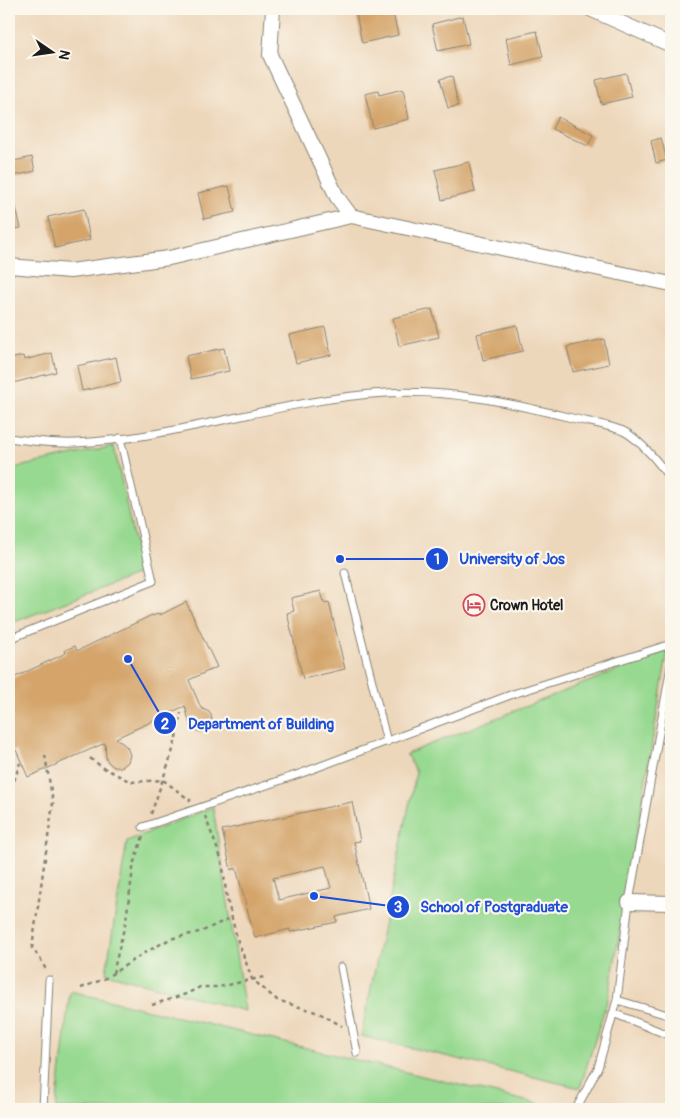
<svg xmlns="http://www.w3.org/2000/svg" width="680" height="1118" font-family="Pangolin,sans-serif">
	<rect width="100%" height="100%" fill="#fbf7ec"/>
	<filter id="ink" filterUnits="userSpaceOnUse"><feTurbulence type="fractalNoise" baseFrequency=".02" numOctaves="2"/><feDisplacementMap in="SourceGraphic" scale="10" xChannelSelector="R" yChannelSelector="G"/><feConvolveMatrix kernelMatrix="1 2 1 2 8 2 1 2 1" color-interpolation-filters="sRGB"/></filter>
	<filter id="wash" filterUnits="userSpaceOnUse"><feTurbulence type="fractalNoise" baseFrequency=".0096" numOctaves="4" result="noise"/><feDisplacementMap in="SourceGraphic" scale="20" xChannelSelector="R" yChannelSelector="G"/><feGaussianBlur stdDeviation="1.12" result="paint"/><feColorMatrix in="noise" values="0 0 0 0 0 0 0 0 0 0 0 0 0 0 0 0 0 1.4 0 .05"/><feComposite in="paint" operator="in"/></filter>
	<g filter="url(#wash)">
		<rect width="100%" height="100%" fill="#f1e7cd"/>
		<path fill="#edd7bb" d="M9,9h662v1100h-662z"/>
		<path fill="#97d990" stroke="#5a7a56" d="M114,446l27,127 -132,51v-155z
			M668,650l-59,345 -29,93 -219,-52 55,-264 -10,-18z
			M213,807l32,204 -139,-38 21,-132z
			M70,991l489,118h-503z"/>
		<g id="blocks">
			<path fill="#d4a46a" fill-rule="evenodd" d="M355,9h37l6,26 -36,8z
				M463,16l6,28 -31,7 -6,-27z
				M537,31l6,26 -32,8 -5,-27z
				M626,73l6,24 -31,7 -5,-24z
				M452,76l6,30 -10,2 -8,-29z
				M403,89l6,30 -36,9 -8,-34 13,-3 1,4z
				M558,117l35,18 -5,11 -36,-17z
				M661,138l6,22 -11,3 -5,-22z
				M32,157l3,14 -26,6v-15z
				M469,162l6,30 -33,8 -7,-30z
				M229,186l6,26 -31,7 -6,-26z
				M13,195l8,33 -12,2v-34z
				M84,209l6,31 -35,8 -7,-31z
				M432,309l7,28 -40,9 -6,-28z
				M517,325l6,26 -40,9 -6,-26z
				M325,327l6,28 -35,8 -7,-28z
				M604,339l5,25 -36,8 -6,-25z
				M224,348l5,23 -38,8 -5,-23z
				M52,353l4,19 -47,12v-25l14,-3 1,4z
				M116,357l5,25 -39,9 -5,-25z
				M321,591l3,12 5,-1 16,67 -42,10 -16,-66 7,-2 -3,-13z
				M186,602l31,65 -28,13 12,28 8,4 2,3 1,5 -3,8 -8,4 -9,-3 -2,-4 -5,-19 -69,32 11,9 3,8 -2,7 -6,5h-8l-6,-5 -2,-4 -1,-15 -77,34 -12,-27 -7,3v-73l57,-27 -1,-3 10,-4 2,5 75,-36 1,1 6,-3 1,2z
				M352,802l8,39 -6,1 15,67 -33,8 1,5 -47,10v-3l-35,9 -19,-70 -5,2 -9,-40zM325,866l6,22 -52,12 -6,-22z"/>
		</g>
	</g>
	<g filter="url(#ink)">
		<use href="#blocks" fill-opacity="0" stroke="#868274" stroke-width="1"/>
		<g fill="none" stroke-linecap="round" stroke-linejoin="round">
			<g stroke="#868274" stroke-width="9">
				<path id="service" d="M9,438c22,3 45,6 67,5 105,-5 205,-44 310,-50 63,-4 125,10 186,25 16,4 37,7 51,13 14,6 43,38 48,52
					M345,573l42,169
					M9,639l144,-58 -33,-143
					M143,827l159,-54 211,-79 158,-50
					M341,967l16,86
					M617,1000l54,16
					M613,1013l58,23
					M43,1109l6,-129
					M576,1109l22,-41 19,-68 12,-98 42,-236"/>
			</g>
			<g stroke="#868274" stroke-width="16">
				<path id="minor" d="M273,9l-3,46 67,142 14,19
					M590,9l81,36
					M9,266l61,5 99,-13 182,-42 320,68
					M629,902l42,1"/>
			</g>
			<path stroke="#868274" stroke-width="2.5" stroke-dasharray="4 4" stroke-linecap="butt" d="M45,755l8,48 -21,145 9,12 6,12
				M90,758l12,9 29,15 32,-2 28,21
				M9,765l4,-2
				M9,796l11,-33
				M151,814l23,-67 7,-34
				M205,816l17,45 5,38 10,39 15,41 25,21 42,13 23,13
				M113,973l13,-53 8,-58 9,-26
				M81,988l23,-9 42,-27 24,-13 33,-8 29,-14
				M152,1005l34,-11 14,-7h19l45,-10"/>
			<use href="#service" stroke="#fff" stroke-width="7"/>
			<use href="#minor" stroke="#fff" stroke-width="14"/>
		</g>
	</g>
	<defs>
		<g id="hotel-ring" transform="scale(1.125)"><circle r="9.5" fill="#fbf7ec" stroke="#d1495b" stroke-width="1.5"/><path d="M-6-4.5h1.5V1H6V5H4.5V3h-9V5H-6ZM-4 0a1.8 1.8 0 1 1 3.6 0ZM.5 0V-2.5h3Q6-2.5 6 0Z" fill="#d1495b"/></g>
	</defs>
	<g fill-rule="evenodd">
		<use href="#hotel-ring" x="474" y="605"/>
	</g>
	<g text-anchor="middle" stroke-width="4.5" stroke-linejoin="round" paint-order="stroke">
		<g font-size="14" font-weight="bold" fill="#1c1c1c" stroke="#fbf7ec" text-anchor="start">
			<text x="490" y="610">Crown Hotel</text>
		</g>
	</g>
	<path fill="none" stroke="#1d4ed8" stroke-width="2" d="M340 559L437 559M128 659L165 723M314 896L398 907"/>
	<g fill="#1d4ed8" stroke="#fbf7ec" stroke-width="2">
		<circle cx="340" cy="559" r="5"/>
		<circle cx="128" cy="659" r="5"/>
		<circle cx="314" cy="896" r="5"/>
		<circle cx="437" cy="559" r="12"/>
		<circle cx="165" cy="723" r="12"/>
		<circle cx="398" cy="907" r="12"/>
	</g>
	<g font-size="15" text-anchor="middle" font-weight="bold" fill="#fff">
		<text x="437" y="564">1</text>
		<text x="165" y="729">2</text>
		<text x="398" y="912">3</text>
	</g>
	<g font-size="15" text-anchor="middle" font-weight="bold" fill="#1d4ed8" stroke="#fbf7ec" stroke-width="4.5" stroke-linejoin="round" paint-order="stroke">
		<text x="512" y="564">University of Jos</text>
		<text x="261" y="729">Department of Building</text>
		<text x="494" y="912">School of Postgraduate</text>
	</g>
	<rect width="680" height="1118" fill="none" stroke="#fbf7ec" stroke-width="30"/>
	<g transform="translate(52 52) rotate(103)" stroke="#fbf7ec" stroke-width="4" paint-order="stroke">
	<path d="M0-4L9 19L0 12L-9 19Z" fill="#1c1c1c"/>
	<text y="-8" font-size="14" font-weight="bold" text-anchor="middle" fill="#1c1c1c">N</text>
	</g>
</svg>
